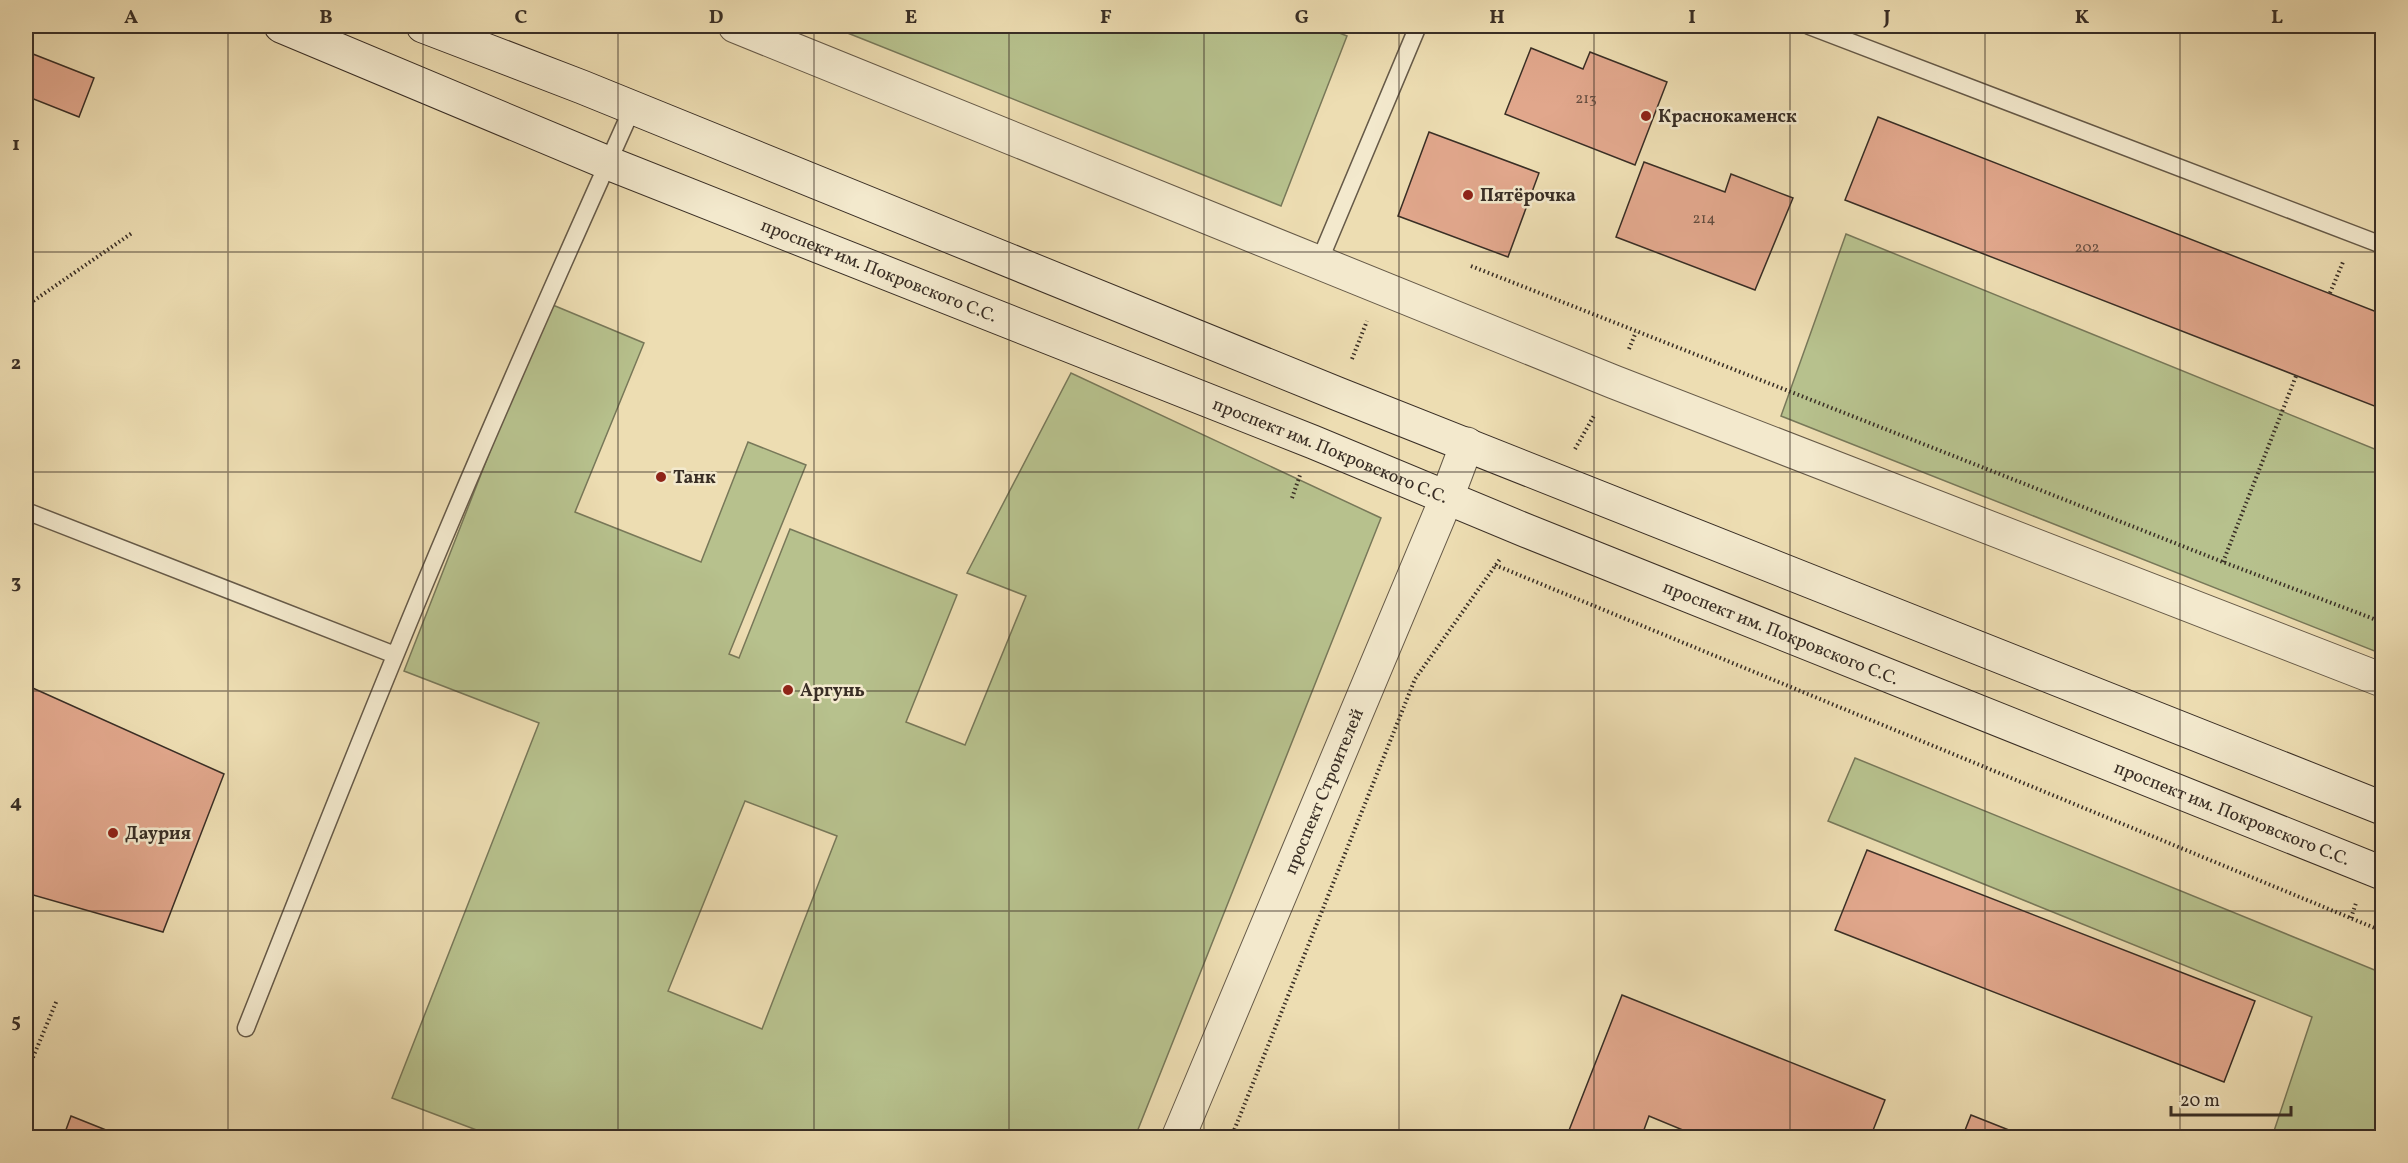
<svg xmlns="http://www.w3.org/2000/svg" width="2408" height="1163" font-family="Vollkorn,serif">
	<rect width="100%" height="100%" fill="#edddb2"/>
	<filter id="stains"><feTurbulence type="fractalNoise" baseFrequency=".00333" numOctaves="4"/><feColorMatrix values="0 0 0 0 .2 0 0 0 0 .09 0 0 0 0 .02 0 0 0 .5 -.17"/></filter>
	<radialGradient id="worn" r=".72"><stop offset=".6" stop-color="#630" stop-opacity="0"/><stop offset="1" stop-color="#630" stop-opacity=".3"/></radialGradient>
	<path fill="#b7c18d" stroke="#787859" stroke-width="1.5" fill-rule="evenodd" d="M830,26h492l25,10 -66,170z
		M1846,234l536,218v202l-601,-238z
		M548,303l96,40 -69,169 126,50 47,-120 58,23 -77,189 10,4 51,-129 167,66 -51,127 59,23 61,-149 -59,-23 104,-200 310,145 -246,619h-640l-103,-39 147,-375 -135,-52zM745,801l92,35 -75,193 -94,-38z
		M1855,758l527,215v164h-110l40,-120 -484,-196z"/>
	<path fill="#e1a78c" stroke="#392e25" stroke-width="1.5" d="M1531,48l52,21 7,-17 77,30 -32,83 -130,-51z
		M33,54l61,24 -15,39 -53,-21v-24z
		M1878,117l504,197v95l-537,-209z
		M1429,132l110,41 -31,84 -110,-41z
		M1644,162l81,30 6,-18 62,24 -38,92 -139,-53z
		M26,685l198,89 -61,158 -137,-39z
		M1867,850l388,151 -31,81 -389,-152z
		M1622,995l263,105 -15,38h-168l-53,-22 -8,22h-75z
		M1971,1115l58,23h-67z
		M71,1116l55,22h-63z"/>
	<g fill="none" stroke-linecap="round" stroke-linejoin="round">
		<g stroke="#665a48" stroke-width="19">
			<path id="service" d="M1809,26l573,219
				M1319,262l99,-236
				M26,511l369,144
				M246,1028c49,-124 98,-248 149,-372 75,-184 156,-366 237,-547"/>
		</g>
		<g stroke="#665a48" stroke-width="35">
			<path id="minor" d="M735,26l879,356 768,298"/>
		</g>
		<g stroke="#665a48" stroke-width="35">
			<g id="tertiary">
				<path id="s1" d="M1178,1138l269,-641 20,-53"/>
			</g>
		</g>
		<g stroke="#392e25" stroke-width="35">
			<g id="secondary">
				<path id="s2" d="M281,26l327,137 705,279 214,89 855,342"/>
				<path d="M423,26l159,61 756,307 1044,414"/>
			</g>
		</g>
		<path stroke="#392e25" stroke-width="4" stroke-dasharray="1.5 3" stroke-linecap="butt" d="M1471,266l752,296 159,60
			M2330,293l13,-31
			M26,306l106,-73
			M1629,349l7,-17
			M1352,359l15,-38
			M1575,449l20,-35
			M1292,498l8,-23
			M2223,562l73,-186
			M1495,565l887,366
			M2351,918l5,-15
			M26,1074l31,-74
			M1231,1138l184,-459 85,-120"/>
		<use href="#service" stroke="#f3e9cd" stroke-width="16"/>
		<use href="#minor" stroke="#f3e9cd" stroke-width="33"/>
		<use href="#tertiary" stroke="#f3e9cd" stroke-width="33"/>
		<use href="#secondary" stroke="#f3e9cd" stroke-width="33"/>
	</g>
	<path fill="none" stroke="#392e25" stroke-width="1.5" stroke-opacity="0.55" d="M228,26v1112M423,26v1112M618,26v1112M814,26v1112M1009,26v1112M1204,26v1112M1399,26v1112M1594,26v1112M1790,26v1112M1985,26v1112M2180,26v1112M26,252h2356M26,472h2356M26,691h2356M26,911h2356"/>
	<g fill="#8f2418" stroke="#f3e9cd" stroke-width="2">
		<circle cx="1646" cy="116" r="6"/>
		<circle cx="1468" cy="195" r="6"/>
		<circle cx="661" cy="477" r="6"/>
		<circle cx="788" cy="690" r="6"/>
		<circle cx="113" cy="833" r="6"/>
	</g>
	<g text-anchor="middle" stroke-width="5" stroke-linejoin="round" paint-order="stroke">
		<g font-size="15" fill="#634c3f">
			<text x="1586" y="103">213</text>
			<text x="1704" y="223">214</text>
			<text x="2087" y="252">202</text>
		</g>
		<g font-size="18" font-weight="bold" fill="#392e25" stroke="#f3e9cd" text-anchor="start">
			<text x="1658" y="122">Краснокаменск</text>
			<text x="1480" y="201">Пятёрочка</text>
			<text x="673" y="483">Танк</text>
			<text x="800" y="696">Аргунь</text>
			<text x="125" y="839">Даурия</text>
		</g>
		<g font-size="18" fill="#392e25" stroke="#f3e9cd">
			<text dy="6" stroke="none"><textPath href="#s2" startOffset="646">проспект им. Покровского С.С.</textPath></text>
			<text dy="6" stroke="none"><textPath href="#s2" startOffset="1132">проспект им. Покровского С.С.</textPath></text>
			<text dy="6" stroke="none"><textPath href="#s2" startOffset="1618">проспект им. Покровского С.С.</textPath></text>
			<text dy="6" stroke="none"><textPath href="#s1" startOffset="376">проспект Строителей</textPath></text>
			<text dy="6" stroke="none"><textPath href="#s2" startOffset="2104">проспект им. Покровского С.С.</textPath></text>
		</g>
	</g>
	<rect width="2408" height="1163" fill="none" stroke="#edddb2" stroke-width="66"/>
	<path d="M2171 1106v9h120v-9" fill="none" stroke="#392e25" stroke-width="3"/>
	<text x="2180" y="1106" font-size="18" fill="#392e25" stroke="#f3e9cd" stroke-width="4.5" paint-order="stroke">20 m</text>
	<rect x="33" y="33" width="2342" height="1097" fill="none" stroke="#392e25" stroke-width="2"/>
	<g font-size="20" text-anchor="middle" font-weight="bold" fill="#392e25">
		<text x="131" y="23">A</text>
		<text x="326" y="23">B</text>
		<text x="521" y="23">C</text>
		<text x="716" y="23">D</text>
		<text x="911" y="23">E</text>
		<text x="1106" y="23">F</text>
		<text x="1302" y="23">G</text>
		<text x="1497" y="23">H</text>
		<text x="1692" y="23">I</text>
		<text x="1887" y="23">J</text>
		<text x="2082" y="23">K</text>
		<text x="2277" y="23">L</text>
		<text x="16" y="150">1</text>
		<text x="16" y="369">2</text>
		<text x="16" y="588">3</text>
		<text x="16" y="808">4</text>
		<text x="16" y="1027">5</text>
	</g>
	<rect width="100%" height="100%" filter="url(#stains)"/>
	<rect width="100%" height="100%" fill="url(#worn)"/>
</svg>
